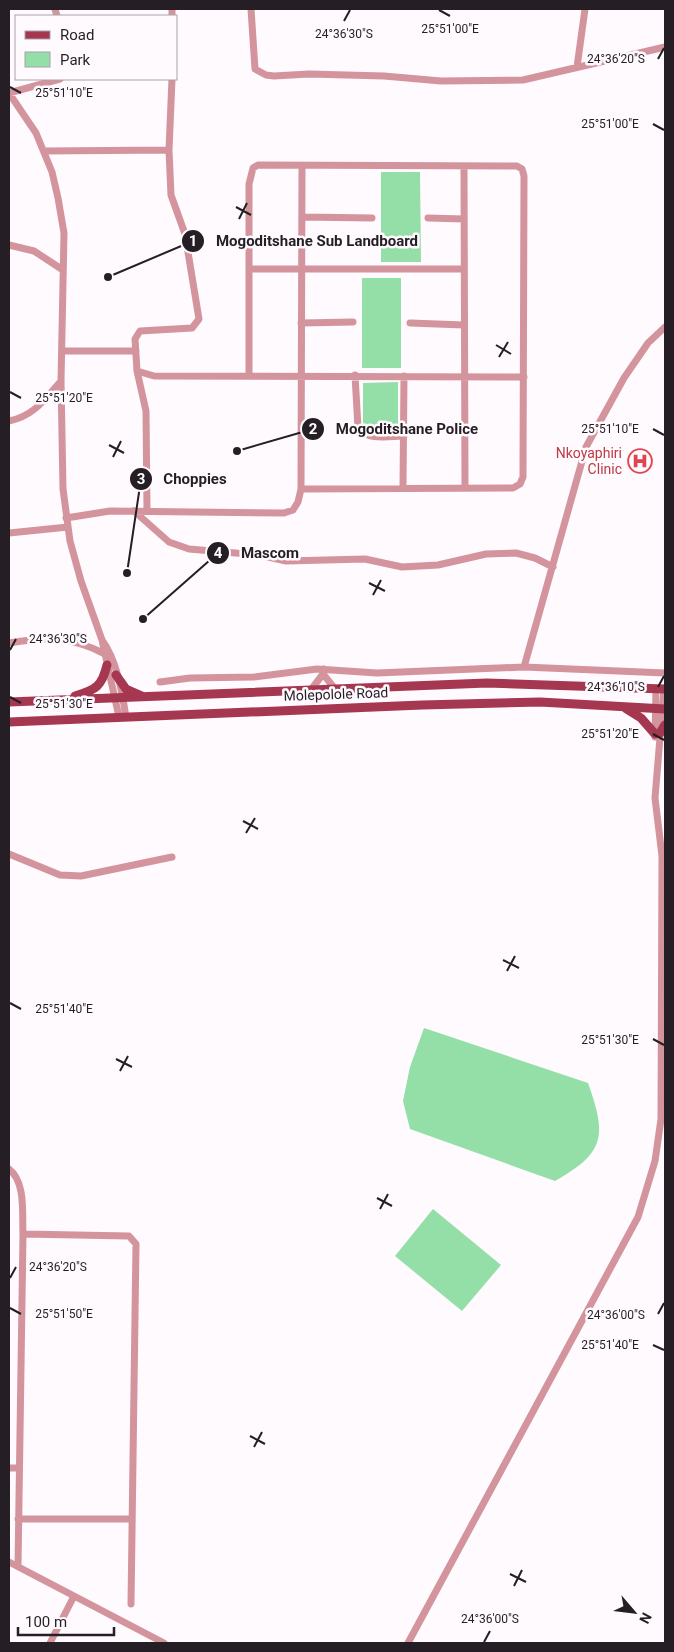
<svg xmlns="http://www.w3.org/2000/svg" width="674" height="1652" font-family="Roboto,sans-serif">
	<rect width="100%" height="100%" fill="#fefafe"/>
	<path fill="#94dea7" d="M381,172h39l1,90h-40z
		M362,278h39v90h-39z
		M398,382v46l-26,1 -9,-6v-40z
		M424,1028l164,55c19,53 17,70 -33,98l-145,-52 -7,-28 7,-34z
		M433,1209l68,56 -39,46 -67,-55z"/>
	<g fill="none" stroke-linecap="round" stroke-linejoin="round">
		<path stroke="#d3949d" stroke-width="7" d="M55,9l2,7
			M172,9v7
			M251,9l4,60 11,6 8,1 35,-2 75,2 57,5 82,-1 142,-33
			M577,67l8,-58
			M60,79l-51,14 27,40 16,39 6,26 6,35 -3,148 2,108 7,52 11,40 21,59 17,77
			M172,79l-3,71 2,45 14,39 14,85 -7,9 -52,3 -5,8 2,32 17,5 370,1
			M44,151l125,-1
			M464,166l1,321
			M303,217l69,1
			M428,218l36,1
			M9,245l25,6 29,19
			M249,269h215
			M301,323l52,-1
			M410,323l54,2
			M62,351h74
			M137,371l9,40 1,100
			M249,375v-191l4,-16 5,-3 259,1 5,3 2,7 -1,301 -3,7 -7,4 -212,1
			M355,375l3,53c9,13 32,8 46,8
			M9,421c25,-5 36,-22 52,-40
			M403,488l1,-112
			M134,511l35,31 20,7 70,6 27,6 79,-2 37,8 36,-2 48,-11 30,-1 19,5 18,9
			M66,518l44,-7 174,2 9,-3 5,-8 3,-13 1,-322
			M9,533l59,-6
			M102,640c15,20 20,52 24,77
			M9,643c37,-6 60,-7 94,10
			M524,667l62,-220 38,-69 24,-35 17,-16
			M323,674l13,16
			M160,682l30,-4 64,-1 63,-8 60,4 147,-6 141,6
			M310,691l13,-17 1,-5
			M655,737l1,-48
			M9,854l51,21 21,1 91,-19
			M9,1169c17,13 13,45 14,65
			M9,1468h10
			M18,1519h114
			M9,1562l155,81
			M18,1566l5,-332 106,2 7,8 -5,360
			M50,1643l24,-47
			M408,1643l230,-426 17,-56 6,-42 1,-263 -7,-58 9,-109"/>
		<path stroke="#a53751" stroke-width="9" d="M116,675l10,14 16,7
			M75,696c21,-6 27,-10 32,-31
			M9,702l478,-19 178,6
			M625,708l16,10 14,16
			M9,722l413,-17 118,-3 125,7
			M660,733l5,-8"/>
	</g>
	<path fill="none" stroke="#261e25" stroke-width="2" d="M439,10l11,6M344,21l6,-11M658,59l6,-11M10,87l11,6M653,124l11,6M236,207l15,8M239,219l8,-16M496,345l15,9M499,357l9,-15M10,392l11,6M653,429l11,6M109,445l15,8M113,457l8,-16M369,583l16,8M373,595l8,-15M10,650l6,-11M658,687l6,-11M10,697l11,6M653,734l11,6M243,821l15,8M246,833l9,-15M503,960l16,8M507,971l8,-15M10,1003l11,6M653,1039l11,6M116,1059l16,8M120,1071l8,-15M377,1198l15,8M380,1209l8,-15M10,1278l6,-11M10,1308l11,6M658,1314l6,-11M653,1345l11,5M250,1436l15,8M254,1447l8,-15M510,1574l16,8M514,1586l8,-16M484,1642l6,-11"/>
	<defs>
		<g id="hospital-ring" transform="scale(1.25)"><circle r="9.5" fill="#fefafe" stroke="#e0444e" stroke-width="1.5"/><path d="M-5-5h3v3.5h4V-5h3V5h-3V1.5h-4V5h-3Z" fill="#e0444e"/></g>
	</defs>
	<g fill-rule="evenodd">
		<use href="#hospital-ring" x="640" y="461"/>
	</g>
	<g text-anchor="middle" stroke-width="5" stroke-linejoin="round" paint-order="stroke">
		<g font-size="14" fill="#be3a42" stroke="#fefafe" text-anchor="end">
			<text x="622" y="458">Nkoyaphiri<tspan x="622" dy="16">Clinic</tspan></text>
		</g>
		<g font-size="14" fill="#261e25" stroke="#fefafe">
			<text transform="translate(336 694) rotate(-2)" y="5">Molepolole Road</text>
		</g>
	</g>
	<g font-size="12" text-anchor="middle" fill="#261e25" stroke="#fefafe" stroke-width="5" stroke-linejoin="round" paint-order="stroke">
		<text x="450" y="33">25°51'00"E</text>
		<text x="344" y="38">24°36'30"S</text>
		<text x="616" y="63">24°36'20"S</text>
		<text x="64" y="97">25°51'10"E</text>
		<text x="610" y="128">25°51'00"E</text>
		<text x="64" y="402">25°51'20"E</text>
		<text x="610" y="433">25°51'10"E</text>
		<text x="58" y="643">24°36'30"S</text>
		<text x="616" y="691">24°36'10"S</text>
		<text x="64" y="708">25°51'30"E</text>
		<text x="610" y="738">25°51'20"E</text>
		<text x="64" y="1013">25°51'40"E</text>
		<text x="610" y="1044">25°51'30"E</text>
		<text x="58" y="1271">24°36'20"S</text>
		<text x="64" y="1318">25°51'50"E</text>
		<text x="616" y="1319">24°36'00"S</text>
		<text x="610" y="1349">25°51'40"E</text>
		<text x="490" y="1623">24°36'00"S</text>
	</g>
	<path fill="none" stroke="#261e25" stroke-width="2" d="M108 277L193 241M237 451L313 429M127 573L141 479M143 619L218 553"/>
	<g fill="#261e25" stroke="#fefafe" stroke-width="2">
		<circle cx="108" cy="277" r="5"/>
		<circle cx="237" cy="451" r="5"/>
		<circle cx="127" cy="573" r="5"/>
		<circle cx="143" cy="619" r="5"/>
		<circle cx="193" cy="241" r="12"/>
		<circle cx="313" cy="429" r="12"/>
		<circle cx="141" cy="479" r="12"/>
		<circle cx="218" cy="553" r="12"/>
	</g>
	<g font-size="15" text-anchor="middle" font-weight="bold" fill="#fff">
		<text x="193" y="246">1</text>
		<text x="313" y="434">2</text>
		<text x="141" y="484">3</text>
		<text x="218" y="558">4</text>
	</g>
	<g font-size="15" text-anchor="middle" font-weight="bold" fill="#261e25" stroke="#fefafe" stroke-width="5" stroke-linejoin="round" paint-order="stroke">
		<text x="317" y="246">Mogoditshane Sub Landboard</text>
		<text x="407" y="434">Mogoditshane Police</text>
		<text x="195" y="484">Choppies</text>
		<text x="270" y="558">Mascom</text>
	</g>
	<rect width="674" height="1652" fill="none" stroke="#261e25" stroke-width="20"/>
	<rect x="15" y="15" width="162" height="65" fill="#fefafe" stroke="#a8a2a7"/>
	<rect x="25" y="31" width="25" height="8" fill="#a53751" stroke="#a8a2a7"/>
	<text x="60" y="40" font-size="15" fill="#261e25">Road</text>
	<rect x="25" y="52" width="25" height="15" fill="#94dea7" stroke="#a8a2a7"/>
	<text x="60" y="65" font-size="15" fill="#261e25">Park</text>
	<g transform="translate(634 1612) rotate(118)" stroke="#fefafe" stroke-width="4" paint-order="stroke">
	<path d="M0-4L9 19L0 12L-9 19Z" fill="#261e25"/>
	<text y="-8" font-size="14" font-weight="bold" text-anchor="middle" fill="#261e25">N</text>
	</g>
	<path d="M18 1627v8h96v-8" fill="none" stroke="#261e25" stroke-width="2.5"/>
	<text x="25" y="1627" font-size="15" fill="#261e25" stroke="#fefafe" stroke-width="4" paint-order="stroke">100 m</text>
</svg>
